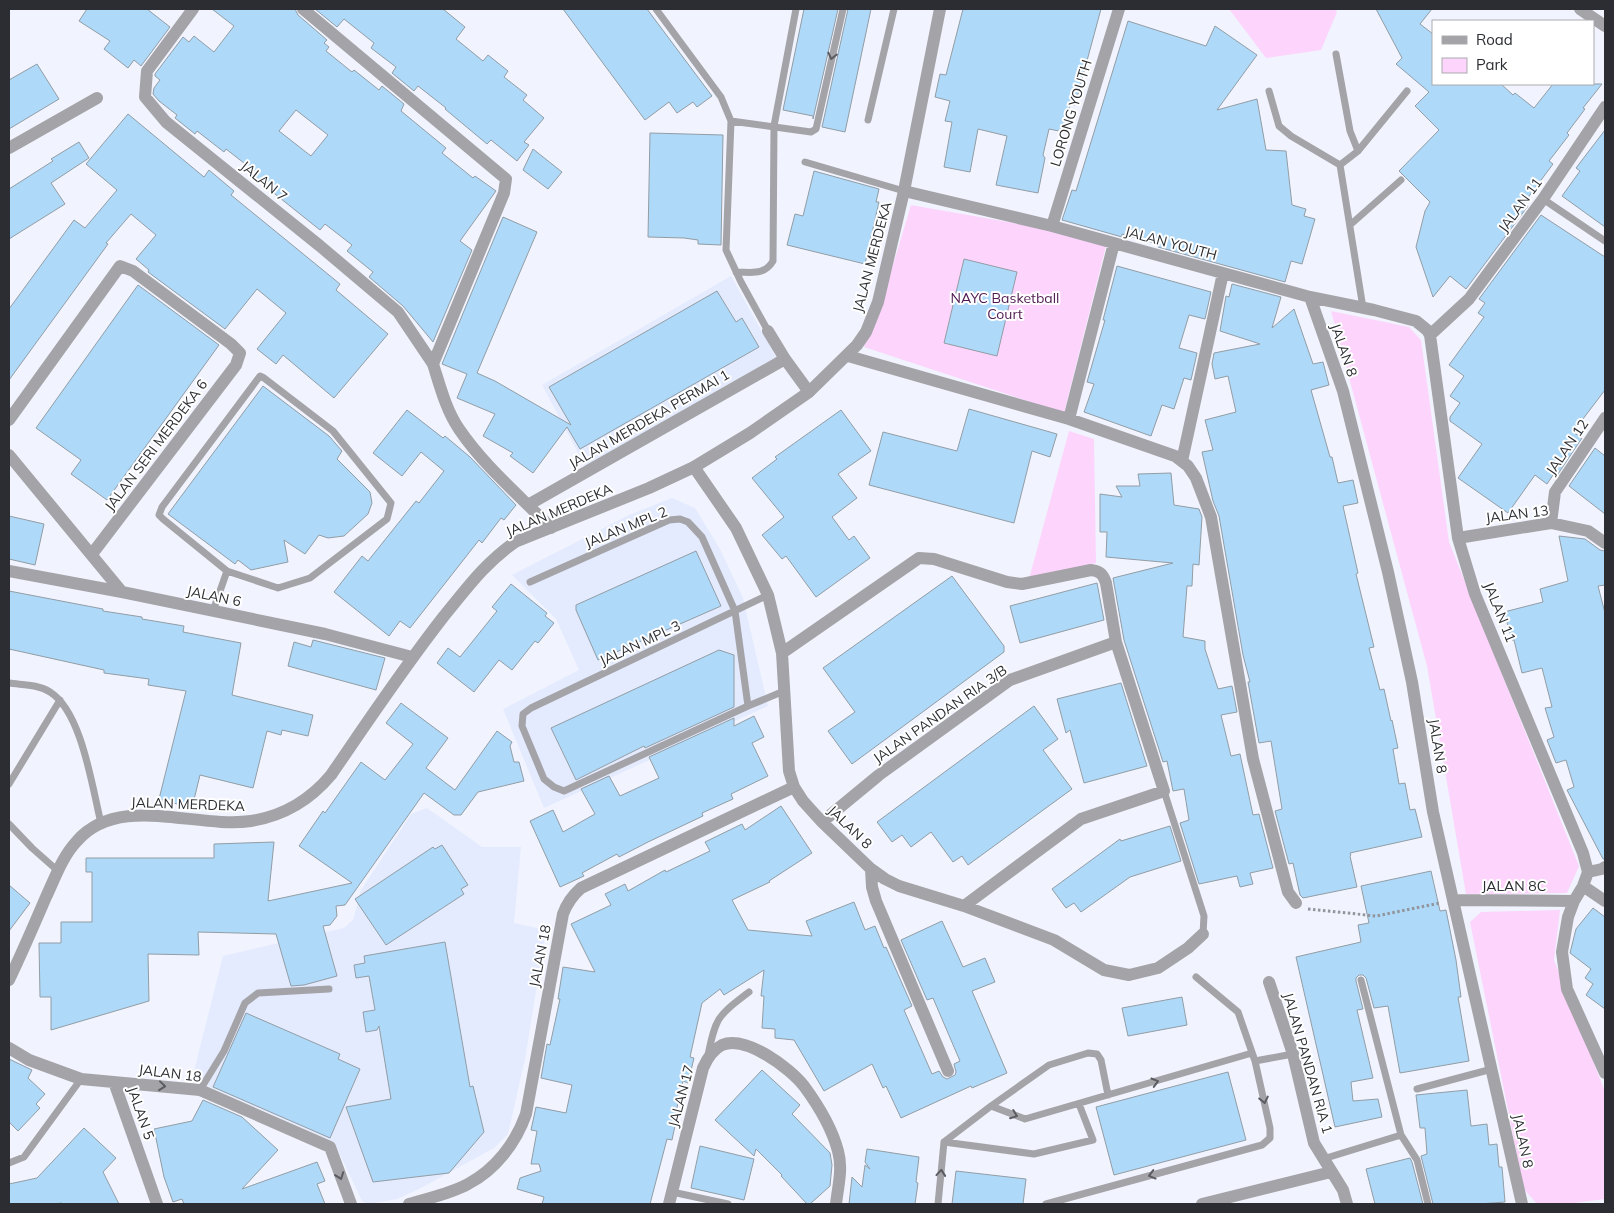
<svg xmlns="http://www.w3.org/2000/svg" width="1614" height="1213" font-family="Mulish,sans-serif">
	<rect width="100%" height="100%" fill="#f1f4fe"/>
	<path fill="#e4ebfe" d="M731,276l45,81 -191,109 -43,-81z
		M672,498l23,10 25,41 23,49 25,108 -224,102 -41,-99 76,-39 -23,-51 -44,-44 117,-60z
		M427,808l55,39h39l-7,76 32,7 -21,129 -17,75 -14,14 -75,41 -22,10 -30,5 -5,-3 -28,-59 -142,-63 31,-123 121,-28 9,-8 8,-30 50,-76z"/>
	<path fill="#fdd4fc" d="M1229,9h106l2,3 -16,38 -55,8z
		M911,205l137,24 58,17 -42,167 -200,-66 18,-45z
		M1331,311l78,16 12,13 28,202 130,324 -12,27 -101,1 -39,-228z
		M1069,431l25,8 2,124 -67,16z
		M1560,910l-6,50 51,132v107l-39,5h-29l-13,-15 -54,-267 11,-10z"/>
	<path fill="#aed9f9" stroke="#929da5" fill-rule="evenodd" d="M87,9h60l23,18 -29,39 -7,-6 -6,8 -24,-19 6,-8 -31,-20z
		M212,9h83l3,6 29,25 -3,3 5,4 -3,4 26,21 2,-2 25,20 3,-4 22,18 -3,7 45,37 -4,5 31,25 2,-2 21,15 -36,50 12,9 -39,92 -30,-36 -34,-29 4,-5 -26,-21 5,-6 -27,-21 -5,6 -65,-52 3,-4 -32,-25 -2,3 -27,-21 -2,3 -20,-16 2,-3 -18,-14 -6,-7 1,-6 6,-8 -5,-4v-2l28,-37 6,5 5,-6 20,16 20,-26zM296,110l32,25 -17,21 -32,-25z
		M315,9h128l22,18 -9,12 27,22 5,-6 20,16 -4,6 23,18 -4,5 21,18 -20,24 5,3 -12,16 -26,-21 -4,4 -42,-35 1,-1 -28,-22 -4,5 -22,-18 4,-6 -25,-19 3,-5 -30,-24 -7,8z
		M563,9h84l65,87 -15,11 -4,-5 -16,11 -8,-11 -24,18z
		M804,9h34l-25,110v-3l-30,-6z
		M848,9h23l-26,123 -23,-5z
		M963,9h138l-26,96 -5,-1 -6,28 -15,-3 -6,26 2,3 -7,35 -42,-8 11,-49 -29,-7 -8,43 -26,-5 8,-45 -7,-1 5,-20 -15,-4 5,-23 6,1z
		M1376,9h56l-12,15 13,10v50h68l12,11 2,-2 19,15 19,-24h49l-19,24 2,1 -18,24 2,2 -20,26 4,3 -29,39 4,3 -62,83 -16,-13 -17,21 -17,-50 9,-36 5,-9 -31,-31 40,-41 -24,-24 14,-14 -33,-28 6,-6z
		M1128,21l78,25 9,-20 42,29 -40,55 40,-11 9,51 20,1 6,54 14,4 -2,7 11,3 -13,45 -11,-3 -6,21 -127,-35v-3l-36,-10v3l-60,-17 10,-30 4,1z
		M37,64l22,35 -50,30v-49z
		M128,114l76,63 5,-7 25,21 -3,4 109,89 -4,6 52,44 -54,64 -51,-43 -7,9 -19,-15 29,-36 -29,-24 -32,40 -77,-57 1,-2 -13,-11 20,-24 -25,-21 -25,29 2,1 -99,136v-71l65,-89 11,8 32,-38 -31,-26z
		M1605,130v97l-43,-31 18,-25 -4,-3z
		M650,133l73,2 -2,110 -23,-1v-4l-14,-2 -36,-1z
		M79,142l10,16 -38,25 14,21 -56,35v-50l44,-28 -2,-2z
		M533,149l29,23 -14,17 -25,-19z
		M814,171l65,18 -3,13h3l-14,62 -78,-19 8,-31 8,2z
		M1541,215l64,42v133l-32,42 9,6 -26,39 -3,-2 -6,9 -12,-9 -27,38 -50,-35 24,-34 -32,-23v-4l10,-14 -10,-7 14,-20 -15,-11 35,-48 -6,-4 7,-10 -6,-4z
		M503,217l34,15 -60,141 18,8 76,44 -22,-38 168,-96 19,31 6,-4 17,29 -179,102 -13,-22 -34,46 -23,-17 3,-3 -30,-17 12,-22 -38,-16 10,-24 -25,-10z
		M964,259l53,13 -20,84 -53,-13z
		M1117,266l94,26 -6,27 -16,-4 -10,33 18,5 -6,27 -7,-2 -10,31 -12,-4 -11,31 -67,-24 10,-28 -7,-2 18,-62h-2z
		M1232,284l49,13 -9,31 22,-19 19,55 10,-2 6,23 -18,5 19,67h2l6,26 15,-3 5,23 -15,3 15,67 -2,1 18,73 -5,1 11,42 4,-1 7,32 1,-1 6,28 -5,1 6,35 6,-1 5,27 5,-1 7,28 -72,16 1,2 -1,1 7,31 -54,11 -3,-3 -7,-32 -4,1 -14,-53 7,-2 -11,-68 -12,2 -11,-61h2l-7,-27 -24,-139 -6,-15 -11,-49 11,-2 -8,-30 31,-8 -8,-36 -13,3 -3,-15 2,-11 46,-9 -40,-13 6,-35 3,1z
		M138,285l81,60 -112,155 -36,-26 10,-14 -45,-32z
		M263,386l66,50 13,15 -5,8 33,33 2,11 -4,11 -24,22 -16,2 -9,-3 -14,19 -21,-14 4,22 -37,8 -13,-10 -3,4 -67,-50z
		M969,409l88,25 -7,23 -18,-6 -18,72 -145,-38 14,-53 74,19z
		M407,410l36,28 2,-2 25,21 46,48 -12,15 -3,-2 -19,25 -3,-3 -69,88 -10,-7 -11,15 -55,-44 28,-36 6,5 48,-60 3,2 25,-32 -23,-19 -19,24 -29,-23z
		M841,410l30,41 -33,23 19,24 -25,19 17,23 5,-4 16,22 -54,39 -30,-41 -4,3 -20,-24 22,-18 -32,-39 25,-19 -2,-2z
		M1595,448l10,8v58l-36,-28z
		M1171,473l3,32 25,4 3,8 -3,48 -6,-1 -1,22h-5l-4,51 22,4v8l13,40 14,-3 5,26 -16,3 10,41 9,-2 13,61 6,-1 14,54 -23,5 3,11 -13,3 -3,-11 -38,8 -19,-61 9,-3 -5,-31 -11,2 -6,-30 -4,1 -39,-122 -11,-62 60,-15 -67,-6 1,-25h-7v-38l22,3 -6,-11h24l-2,-12z
		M9,516l35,8 -9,41 -26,-6z
		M1559,536l26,3 15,11 5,1v34l-7,1 7,27v246h-2l-36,-69 7,-3 -8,-27 -10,3 -9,-23 7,-3 -9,-29 7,-1 -10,-39 -20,5 -8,-33h-2l-8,-28 39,-10 -3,-13 28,-8z
		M696,551l25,55 -123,54 -22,-50v-5z
		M952,576l52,70v6l-152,112 -24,-33 27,-19 -32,-44z
		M1097,583l7,37 -84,23 -10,-37z
		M511,584l36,29 -2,3 9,7 -16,20 -3,-2 -23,29 -13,-10 -25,32 -37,-29 11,-15 12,9 37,-46 -5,-4z
		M9,591l94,18v2l39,6v2l42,7 -1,6 58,11 -9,52 81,20 -5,21 -26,-6 -1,5 -14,-4 -14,57 -53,-13 -8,33 -33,-9 27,-108 -38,-6 1,-6 -45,-6v-3l-95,-21z
		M313,640l72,18 -9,32 -88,-24 6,-24 17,5z
		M719,650l15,5v52l-89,41 -1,-2 -68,34 -25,-52z
		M1121,683l26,83 -63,17 -14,-53 -4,3 -9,-34z
		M401,703l47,35 -22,30 29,22 42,-59 15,11 -2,4 4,16h5l5,19 -46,11 -17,23h-7l-30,-22 -79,112 -9,1 1,10 -7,9 -7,1 14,50 -33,9 -13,1 -15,-52 -78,-2 1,23 -51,-1 1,47 -98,29v-33h-11l-1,-54h22v-21h31v-50h-6v-14h128v-14l60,-2 -6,59 84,-18 -53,-37 24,-35 2,2 36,-51 24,18 28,-36 -27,-21z
		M1034,706l24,33 -15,11 29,39 -104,76 -6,-9 -9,6 -22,-30 -20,15 -9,-12 -10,7 -15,-20z
		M754,716l10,21 -12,6 16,33 -37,18 2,5 -31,14 1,3 -55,26 -29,15 -2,-3 -35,19 2,3 -24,11 -30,-66 23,-11 10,22 32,-18 -14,-25 28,-13 11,20 39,-18 -10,-21 85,-39v8z
		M781,806l31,47 -43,28 1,1 -38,18 16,30 64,6 -6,-15 48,-19 11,28 10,-4 9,22 2,-1 26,59 -8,4 28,64 7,-3 4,6 4,2 8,-4 1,-3 -2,-8 6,-3 -27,-63 -6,2 -26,-60 41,-19 21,46 22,-9 10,24 -23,9 35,82 -35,15 -1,-2 -70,32 -15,-32 -3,2 -11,-24 -48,27 -30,-51 -19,-2v-9l-13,-1 2,-32h-3l3,-26 -40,25 -4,-6 -18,14 -12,54 4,1 -6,25 -5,-2 -9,40h2l-4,19 -5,-1 -17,65h-108l2,-7 -27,-8 3,-11 21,-7 -2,-7h-8l6,-33 -6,-1 5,-23 30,6 6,-28 -31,-7 6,-34 3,1 10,-46h-2l5,-32 32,5 -24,-48 40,-19 -6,-11 20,-10 3,7 37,-21 1,2 44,-21 -5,-9 37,-18 3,6z
		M1170,826l11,35 -51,16 -49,35 -7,-9 -8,5 -14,-19 68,-50 1,2z
		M442,845l26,40 -7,4 3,5 -78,51 -31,-46 78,-52 2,2z
		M1431,871l9,40 6,-1 10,50 5,37h-3l11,64 -69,12 -12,-67 -14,2 -8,-30 -3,-3h-4l-3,3v3l7,28 -6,1 16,68 -22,4 2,19 25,-2 4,18 -47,10 -39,-170 65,-15 -3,-17 11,-2 -8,-37z
		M9,885l21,18 -21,28z
		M1593,908l12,9v92l-19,-14 7,-11 -8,-6 6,-9 -21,-16 6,-24z
		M445,942l25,145 3,-1 11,46 -35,41 -76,9 -27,-75 45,-8 -12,-73 -2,4 -11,2 -3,-20 12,-2 -6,-34 -13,2 -2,-13 11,-2 -1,-7z
		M1182,997l5,28 -59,11 -6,-28z
		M246,1013l94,41 -2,5 22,10 -30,69 -117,-51z
		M9,1059l23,11 -4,8 17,16 -9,10 4,4 -22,23 -9,-9z
		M762,1070l38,35 -8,9 38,39 2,12 -2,21 -20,18h-3l-26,-28 1,-1 -26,-26 -2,7 -39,-36z
		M1228,1072l18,68 -132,35 -18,-68z
		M1467,1090l4,36 16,-2 2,21 8,-1 2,23h3l3,35 -26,2h-46l-12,-48 6,-2 -2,-26h-5l-4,-33z
		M203,1100l39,17 36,33 -36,39 75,-27 8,19 -8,3 8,20h-141l-2,-5 -9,3 -9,-25 -10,-48 38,-8z
		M84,1128l32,30 -13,14 16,32h-56l-1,-1 -10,1h-43v-20l28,-6z
		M700,1146l54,13 -10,41 -53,-12z
		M867,1149l52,8 -3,25 2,1 -3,21h-66l3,-27 10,10 3,-22 5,4 -5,-7z
		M1410,1158l2,4 11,42h-48l-9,-35z
		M956,1171l70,8 -3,25h-71z"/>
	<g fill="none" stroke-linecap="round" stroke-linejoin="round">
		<path stroke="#92959c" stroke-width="3" stroke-dasharray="2.5 2.5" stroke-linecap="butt" d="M1308,909l68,7 64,-13"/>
		<path stroke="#a4a3a8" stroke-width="7" d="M656,9l65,88 10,24 -5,129 15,32 27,49
			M1336,54l14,77 8,20
			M1269,91l10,35 12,10 49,29
			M868,120l26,-111
			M731,121l80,11 5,-3 27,-120
			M805,162l99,29
			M1543,199l62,42
			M1350,225l51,-45
			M736,272c15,0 28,4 37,-11l1,-135 22,-117
			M1363,308l-23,-143 18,-14 49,-60
			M260,376l4,2 69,53 58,72 -4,16 -77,59 -32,10 -51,-17 -64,-52 -4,-4 3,-8z
			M530,582l139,-62 11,-1 8,3 14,15 33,74 13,95
			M768,595l-237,113 -8,6 -1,12 22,53 10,8 10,4 184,-85 36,-15
			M213,611l14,-40
			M9,683c13,2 29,1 41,9 32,20 42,95 51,131
			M9,784l51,-84
			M1164,791l40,125 -1,18
			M9,824l23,24 26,23
			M708,1055c8,-39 10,-39 41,-63
			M1255,1061l38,-7
			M1417,1089l75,-20
			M200,1090l24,-39 21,-48 13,-10 71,-4
			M991,1106l58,-41 39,-12 9,1 4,6 7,35
			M1401,1135l16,25 11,44
			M944,1142l90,12 59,-14 -14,-36
			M1323,1159l78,-24 -40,-155
			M9,1163l15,-6 57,-78
			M672,1192l56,12
			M938,1204l6,-62 47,-36 34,13 227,-66
			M1046,1204l216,-59 8,-7v-10l-15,-67 -17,-49 -42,-35"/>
		<path stroke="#a4a3a8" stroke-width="12" d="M193,9l-46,62 -2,26 21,25 154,124 78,66 35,52
			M303,9l203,170 -2,14 -71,171c7,22 13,46 26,65 25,37 61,67 92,99
			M1580,9l25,17
			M9,148l88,-50
			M904,191l148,35 258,71 64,13 42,11 11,9 3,5 28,203 17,56 108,259 5,19 -5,14 -9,15 -6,16 -6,35 5,37 38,84
			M1052,226l67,-217
			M1310,297l33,94 45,181 24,110 21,130 89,392
			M768,331l17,28 24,33
			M1430,335l39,-36 74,-100 62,-92
			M848,356l221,63 106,37 13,10 8,12 15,39 42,242 35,133 8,11
			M1069,419l45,-176
			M9,420l111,-154 13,5 98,73 9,9 -4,12 -144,189
			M9,455l113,137
			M1182,461l41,-188
			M694,467l42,61 32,67 14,58 7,118 5,16 9,14 19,21 49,47 14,10 14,7 65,20 90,34 50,30 25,5 29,-7 30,-20 15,-14
			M528,505l257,-146
			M1551,523l4,-31 50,-74
			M1458,538l93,-15 37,8 17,12
			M9,571l113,21 203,42 87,23
			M782,653l137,-95 15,1 73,23 15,2 69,-14c9,1 12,4 15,13l10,59 48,149 -83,28 -117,87
			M822,822l57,-47 131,-95 106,-38
			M871,869l1,18 4,14 72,170
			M1588,872l14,-3 3,-2
			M1583,886l22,15
			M1454,900l120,1
			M1269,982l24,72 21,89 29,47 4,14
			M9,1048l20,12 52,19 119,11 130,57 21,57
			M114,1082l43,122
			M409,1204c19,-6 41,-10 59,-20 27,-14 48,-41 58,-70l37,-200c4,-11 9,-18 18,-26l213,-101
			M669,1204l34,-136c4,-9 9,-18 19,-23 24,-10 68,23 82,41 14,19 28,42 34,65 5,18 0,35 -2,53
			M1202,1204l129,-32"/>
		<path stroke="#a4a3a8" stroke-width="12" d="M9,980c13,-27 25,-55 37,-83 9,-19 16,-40 31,-56 42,-48 119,-12 174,-20 32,-5 59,-21 80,-46 37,-54 73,-108 113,-159 24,-29 40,-52 71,-74l134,-54 45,-21 56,-34 59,-41 48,-47 9,-13 12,-30 26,-111 36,-182"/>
	</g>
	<defs><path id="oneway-chevron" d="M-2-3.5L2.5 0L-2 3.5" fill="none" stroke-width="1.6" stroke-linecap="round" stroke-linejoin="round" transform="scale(1.25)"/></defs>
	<g stroke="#5b5c61">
		<use href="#oneway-chevron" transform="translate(832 56) rotate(103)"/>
		<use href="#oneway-chevron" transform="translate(1155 1082) rotate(-16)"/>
		<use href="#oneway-chevron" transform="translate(162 1086) rotate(6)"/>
		<use href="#oneway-chevron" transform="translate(1264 1100) rotate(78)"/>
		<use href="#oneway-chevron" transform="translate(1014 1115) rotate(21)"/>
		<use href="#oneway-chevron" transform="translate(941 1173) rotate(-85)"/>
		<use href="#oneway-chevron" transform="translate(1152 1175) rotate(165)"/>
		<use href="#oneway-chevron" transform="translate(340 1176) rotate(70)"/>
	</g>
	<g text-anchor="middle" stroke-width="4" stroke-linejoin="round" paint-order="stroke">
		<g font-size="14" fill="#2b2d32" stroke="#fff">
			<text transform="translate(1071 113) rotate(-73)" y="5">LORONG YOUTH</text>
			<text transform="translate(264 181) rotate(39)" y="5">JALAN 7</text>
			<text transform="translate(1520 205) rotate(-54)" y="5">JALAN 11</text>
			<text transform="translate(1171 243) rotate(15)" y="5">JALAN YOUTH</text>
			<text transform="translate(872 257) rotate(-75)" y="5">JALAN MERDEKA</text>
			<text transform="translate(1344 350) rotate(71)" y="5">JALAN 8</text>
			<text transform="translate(649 419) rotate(-30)" y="5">JALAN MERDEKA PERMAI 1</text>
			<text transform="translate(156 445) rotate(-53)" y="5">JALAN SERI MERDEKA 6</text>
			<text transform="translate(1567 447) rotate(-56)" y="5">JALAN 12</text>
			<text transform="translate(559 510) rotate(-23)" y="5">JALAN MERDEKA</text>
			<text transform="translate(1517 514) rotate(-7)" y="5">JALAN 13</text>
			<text transform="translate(626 527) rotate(-22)" y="5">JALAN MPL 2</text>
			<text transform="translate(214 596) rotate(12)" y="5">JALAN 6</text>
			<text transform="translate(1500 612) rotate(68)" y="5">JALAN 11</text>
			<text transform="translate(640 643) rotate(-25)" y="5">JALAN MPL 3</text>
			<text transform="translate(940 714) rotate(-35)" y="5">JALAN PANDAN RIA 3/B</text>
			<text transform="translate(1438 746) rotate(81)" y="5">JALAN 8</text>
			<text transform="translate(188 804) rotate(2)" y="5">JALAN MERDEKA</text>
			<text transform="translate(850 827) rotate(44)" y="5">JALAN 8</text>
			<text x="1514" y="891">JALAN 8C</text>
			<text transform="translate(540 956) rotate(-79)" y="5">JALAN 18</text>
			<text transform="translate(1308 1063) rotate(74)" y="5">JALAN PANDAN RIA 1</text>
			<text transform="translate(170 1073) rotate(7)" y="5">JALAN 18</text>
			<text transform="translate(681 1096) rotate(-75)" y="5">JALAN 17</text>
			<text transform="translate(141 1113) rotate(71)" y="5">JALAN 5</text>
			<text transform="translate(1523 1141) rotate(78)" y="5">JALAN 8</text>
		</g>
		<g font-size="14" fill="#4f1a50" stroke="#fff">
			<text x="1005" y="303">NAYC Basketball<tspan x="1005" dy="16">Court</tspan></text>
		</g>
	</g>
	<rect width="1614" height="1213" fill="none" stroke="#2b2d32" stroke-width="20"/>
	<rect x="1432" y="20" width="162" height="65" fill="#ffffff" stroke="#aaabad"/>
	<rect x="1442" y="36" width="25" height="8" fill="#a4a3a8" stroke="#aaabad"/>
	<text x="1476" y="45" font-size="15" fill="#2b2d32">Road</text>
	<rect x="1442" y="58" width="25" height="15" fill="#fdd4fc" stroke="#aaabad"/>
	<text x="1476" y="70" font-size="15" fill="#2b2d32">Park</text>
</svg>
